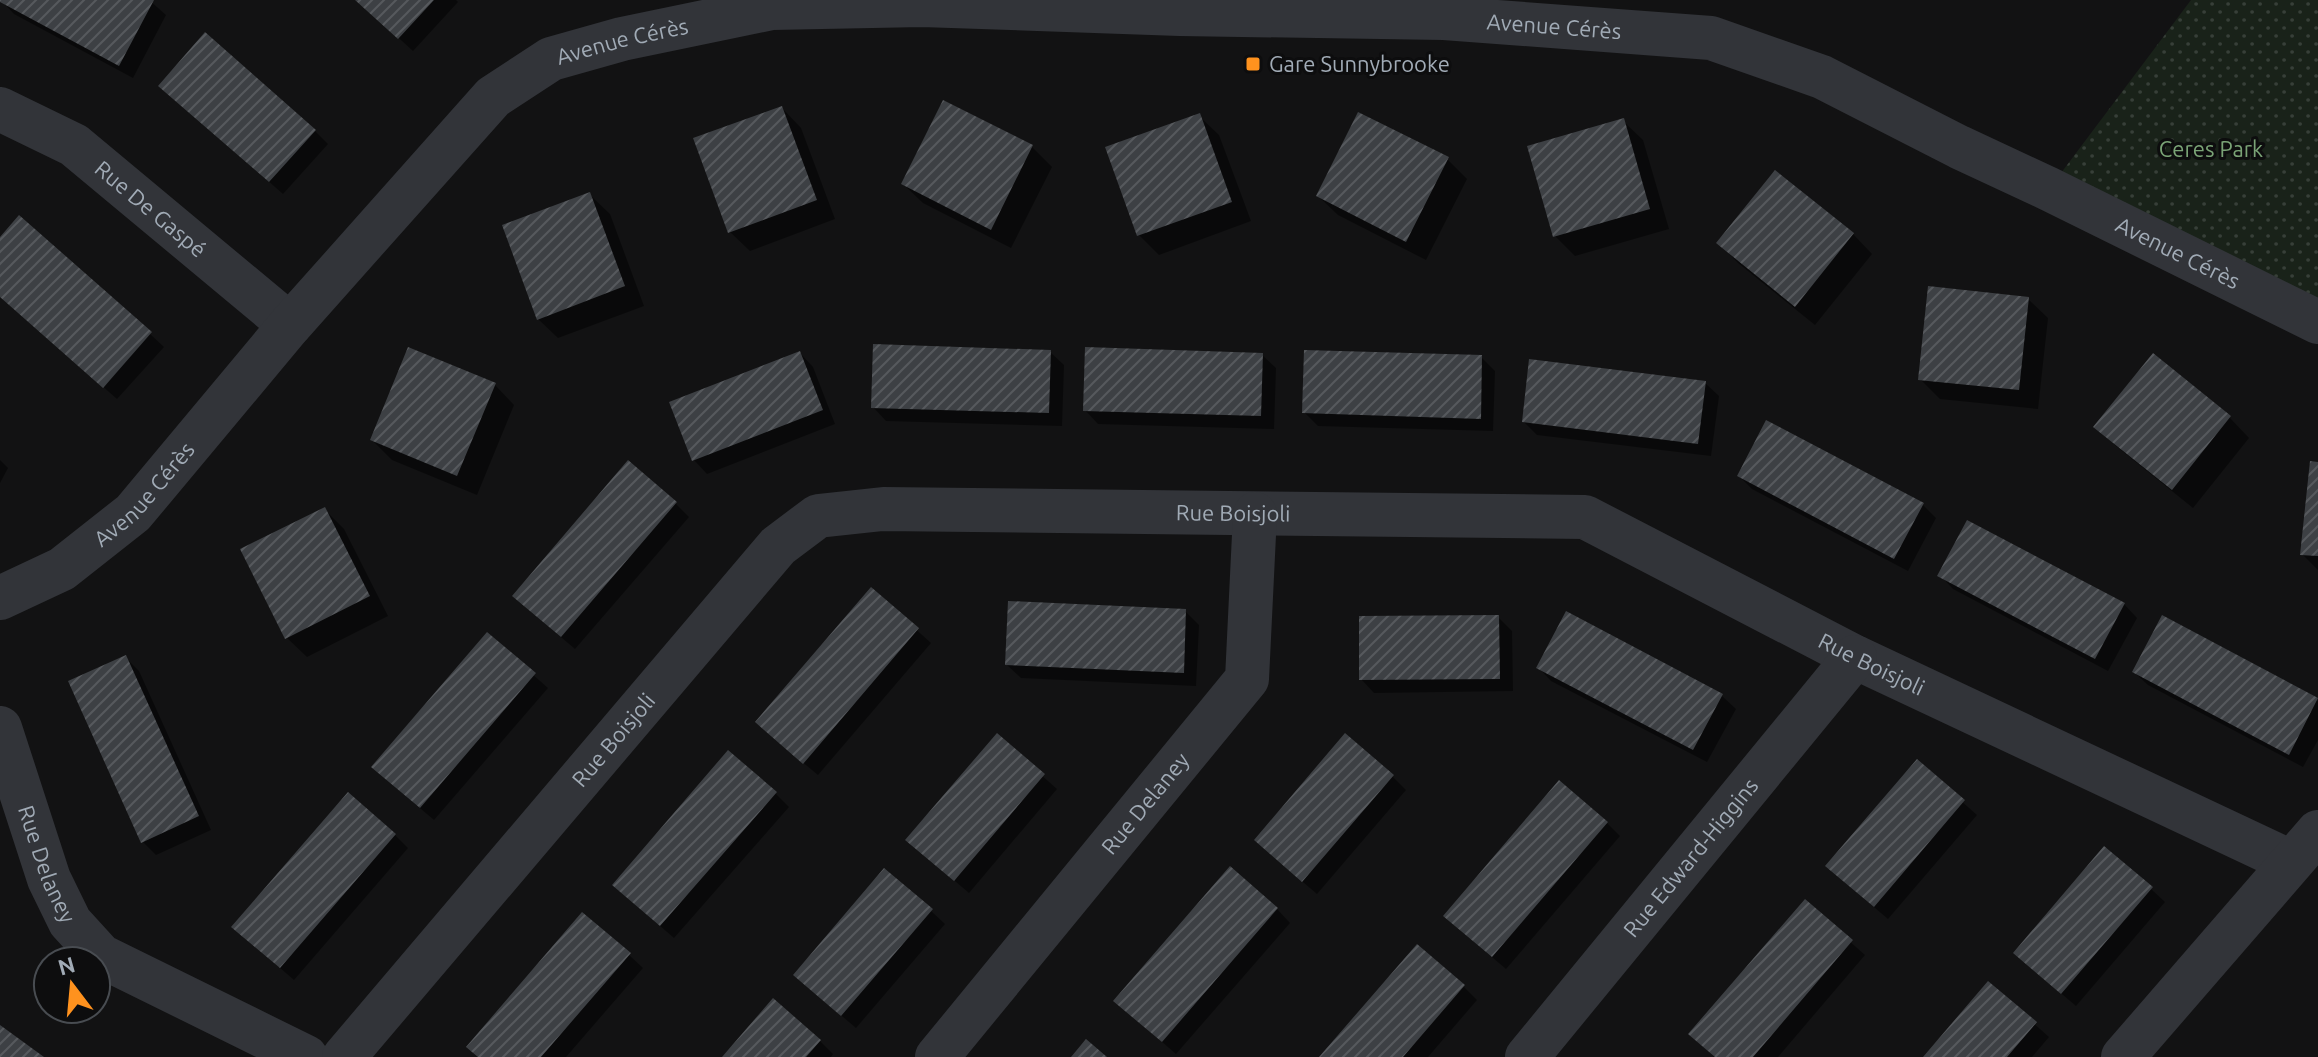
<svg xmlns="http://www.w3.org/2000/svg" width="2318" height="1057" font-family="Ubuntu,sans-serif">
	<defs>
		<pattern id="park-dots" width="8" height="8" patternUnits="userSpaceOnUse" patternTransform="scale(2)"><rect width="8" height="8" fill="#192219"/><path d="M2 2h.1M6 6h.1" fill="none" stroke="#373f38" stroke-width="1.8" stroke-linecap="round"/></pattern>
		<pattern id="building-hatch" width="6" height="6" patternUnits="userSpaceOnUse" patternTransform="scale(2)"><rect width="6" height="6" fill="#3d4044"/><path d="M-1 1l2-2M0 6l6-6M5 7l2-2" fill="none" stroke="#56595d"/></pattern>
	</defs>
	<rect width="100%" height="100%" fill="#121213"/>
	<path fill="url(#park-dots)" d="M2191,0h127v322l-269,-133z"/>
	<path fill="#0007" d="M1,0h148l17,15 -33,63 -119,-64z
		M357,0h99l2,2 -45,49z
		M175,99l140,32 13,13 -45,50z
		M944,103l88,44 20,20 -41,81 -88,-45 -20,-19z
		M782,108l19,20 34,91 -85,32 -20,-19z
		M1199,116l20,19 32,86 -92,34 -20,-20z
		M1623,121l20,19 26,89 -94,27 -20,-20z
		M1447,159l20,20 -41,81 -88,-45 -20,-19z
		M590,195l20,19 34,92 -86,32 -20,-19z
		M1853,234l19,20 -57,71 -77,-62 -19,-20z
		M0,240l150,94 14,13 -47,52 -117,-103z
		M2028,299l20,19 -10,91 -98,-10 -20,-20z
		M1050,352l14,13 -2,61 -176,-5 -13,-14z
		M800,353l13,14 22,57 -128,50 -13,-14z
		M1262,355l14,13 -2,61 -176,-5 -13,-14z
		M2153,356l77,62 19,20 -56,70 -77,-62 -20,-19z
		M1481,357l14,14 -2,60 -175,-5 -14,-14z
		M1705,383l14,13 -8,60 -174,-21 -13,-13z
		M495,385l19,20 -37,90 -85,-35 -20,-20z
		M0,460l8,8 -8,15z
		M2318,464v106l-16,-16z
		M1739,476l184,29 13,13 -28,53 -156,-82z
		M675,503l14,14 -114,132 -47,-40z
		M324,509l20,20 44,87 -81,41 -20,-19z
		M1940,575l184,29 13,14 -29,53 -155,-82z
		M872,590l59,53 -113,132 -47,-39z
		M1185,611l14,14 -3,61 -175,-8 -14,-13z
		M1567,614l155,82 14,13 -29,53 -156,-81 -13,-14z
		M1498,617l14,14 1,60 -139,2 -13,-14z
		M2163,618l155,83v39l-15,27 -155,-82 -14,-13z
		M488,635l60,53 -114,132 -47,-40z
		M125,657l14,14 72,159 -55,25 -13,-13z
		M997,736l60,53 -88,104 -47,-40z
		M1917,762l60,53 -89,104 -47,-40z
		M1392,776l14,14 -89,104 -47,-40z
		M775,793l14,14 -115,131 -46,-40z
		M1607,823l13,13 -114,133 -47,-40z
		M395,835l13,13 -114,132 -46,-40z
		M2151,889l14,13 -89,104 -47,-40z
		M1805,902l60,53 -87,102h-62z
		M1277,909l13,14 -114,131 -46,-40z
		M931,911l14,13 -89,104 -47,-40z
		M629,955l14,13 -77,89h-87z
		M1989,984l60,53 -17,20h-106z
		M1464,987l13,13 -49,57h-107z
		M820,1041l13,13 -2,3h-106z"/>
	<path fill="url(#building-hatch)" d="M0,0h154l-35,66 -119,-64z
		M355,0h79l-36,39z
		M205,32l111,98 -47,52 -111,-96z
		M943,100l90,45 -42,85 -90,-46z
		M782,106l35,94 -89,33 -35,-95z
		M1358,112l91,45 -43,85 -90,-46z
		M1200,113l32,89 -95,34 -32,-89z
		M1624,118l26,91 -97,28 -26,-91z
		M1775,170l79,63 -59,74 -79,-64z
		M590,192l35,94 -88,34 -35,-95z
		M19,215l133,117 -49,56 -103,-91v-60z
		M1928,286l101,11 -10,93 -101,-10z
		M873,344l178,6 -2,63 -178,-5z
		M408,347l88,36 -39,93 -87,-36z
		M1085,347l178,6 -2,63 -178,-5z
		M1304,350l178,5 -1,64 -179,-6z
		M800,351l23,59 -131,51 -23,-59z
		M2153,353l78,63 -59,74 -79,-63z
		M1529,359l177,22 -8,63 -176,-22z
		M1766,420l158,83 -30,56 -157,-83z
		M628,460l49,42 -116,135 -49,-41z
		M2310,461l8,1v94l-18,-1z
		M325,507l45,89 -85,43 -45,-90z
		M1967,520l158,83 -30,56 -158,-83z
		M871,587l48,41 -116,136 -48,-42z
		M1008,601l178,8 -2,64 -179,-8z
		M1566,611l157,83 -30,56 -157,-82z
		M1499,615l1,64 -141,1v-64z
		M2162,615l156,83 -29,57 -157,-83z
		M487,632l49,41 -116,135 -49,-41z
		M126,655l73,161 -58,27 -73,-162z
		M997,733l48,41 -91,107 -49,-41z
		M1345,733l49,42 -92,107 -48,-42z
		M728,750l49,42 -117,134 -48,-41z
		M1917,759l48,41 -91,107 -49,-41z
		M1559,780l49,42 -116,135 -49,-41z
		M348,792l48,42 -116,134 -49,-41z
		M2104,846l49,41 -92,107 -48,-41z
		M1230,866l48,42 -116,134 -49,-41z
		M884,868l49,41 -92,107 -48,-41z
		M1805,899l48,41 -100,117h-38l-27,-23z
		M582,912l49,41 -90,104h-63l-12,-10z
		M1417,944l48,41 -62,72h-84z
		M1988,981l49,41 -30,35h-84z
		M773,998l48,42 -15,17h-84z
		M0,1025l44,32h-44z
		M1086,1039l21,18h-36z"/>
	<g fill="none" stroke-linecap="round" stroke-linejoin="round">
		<g stroke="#323439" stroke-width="44">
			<path id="s1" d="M0,109l74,36 216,180"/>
			<path id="s2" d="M0,598l62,-29 71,-56 157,-188 203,-228 58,-38 71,-20 150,-31 150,-3 258,9 264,4 267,20 111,39 137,70 90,42 269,133"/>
			<path id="s3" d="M0,728l49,151 21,43 31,34 205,101"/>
			<path id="s4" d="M344,1057l434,-511 40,-30 65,-7 702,8 270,140 436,205"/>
			<path id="s5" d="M937,1057l310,-378 8,-165"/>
			<path id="s6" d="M1527,1057l328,-400"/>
			<path d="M2123,1057l195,-225"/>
		</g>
	</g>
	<rect fill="#ff921e" stroke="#0d0d0e" stroke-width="3" x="1245" y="56" width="16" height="16" rx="4"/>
	<g text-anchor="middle" stroke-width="6" stroke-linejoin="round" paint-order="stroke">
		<g font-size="22" fill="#a1abb6" stroke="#0d0d0e">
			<text dy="8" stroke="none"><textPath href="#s2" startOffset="1788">Avenue Cérès</textPath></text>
			<text dy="8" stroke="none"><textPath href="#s2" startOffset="852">Avenue Cérès</textPath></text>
			<text dy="8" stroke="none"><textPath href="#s1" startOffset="182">Rue De Gaspé</textPath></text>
			<text dy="8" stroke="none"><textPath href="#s2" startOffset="2460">Avenue Cérès</textPath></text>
			<text dy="8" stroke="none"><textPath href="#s2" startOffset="180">Avenue Cérès</textPath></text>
			<text dy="8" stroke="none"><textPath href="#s4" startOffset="1136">Rue Boisjoli</textPath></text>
			<text dy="8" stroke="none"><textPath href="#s4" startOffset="1810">Rue Boisjoli</textPath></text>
			<text dy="8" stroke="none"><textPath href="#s4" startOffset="416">Rue Boisjoli</textPath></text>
			<text dy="8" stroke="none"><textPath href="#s5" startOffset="328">Rue Delaney</textPath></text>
			<text dy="8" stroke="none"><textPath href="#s6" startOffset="258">Rue Edward-Higgins</textPath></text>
			<text dy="8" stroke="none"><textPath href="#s3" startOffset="144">Rue Delaney</textPath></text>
		</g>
		<g font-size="22" fill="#a1abb6" stroke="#0d0d0e" text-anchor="start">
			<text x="1269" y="72">Gare Sunnybrooke</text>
		</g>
		<g font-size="22" fill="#7aa376" stroke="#0d0d0e">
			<text x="2211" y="157">Ceres Park</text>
		</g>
	</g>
	<g transform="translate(72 985) rotate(344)"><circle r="38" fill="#0d0d0e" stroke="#484c51" stroke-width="2"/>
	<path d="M0-6L14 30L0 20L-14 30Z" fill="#ff921e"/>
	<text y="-12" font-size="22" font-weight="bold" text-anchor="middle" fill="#a1abb6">N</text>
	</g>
</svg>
